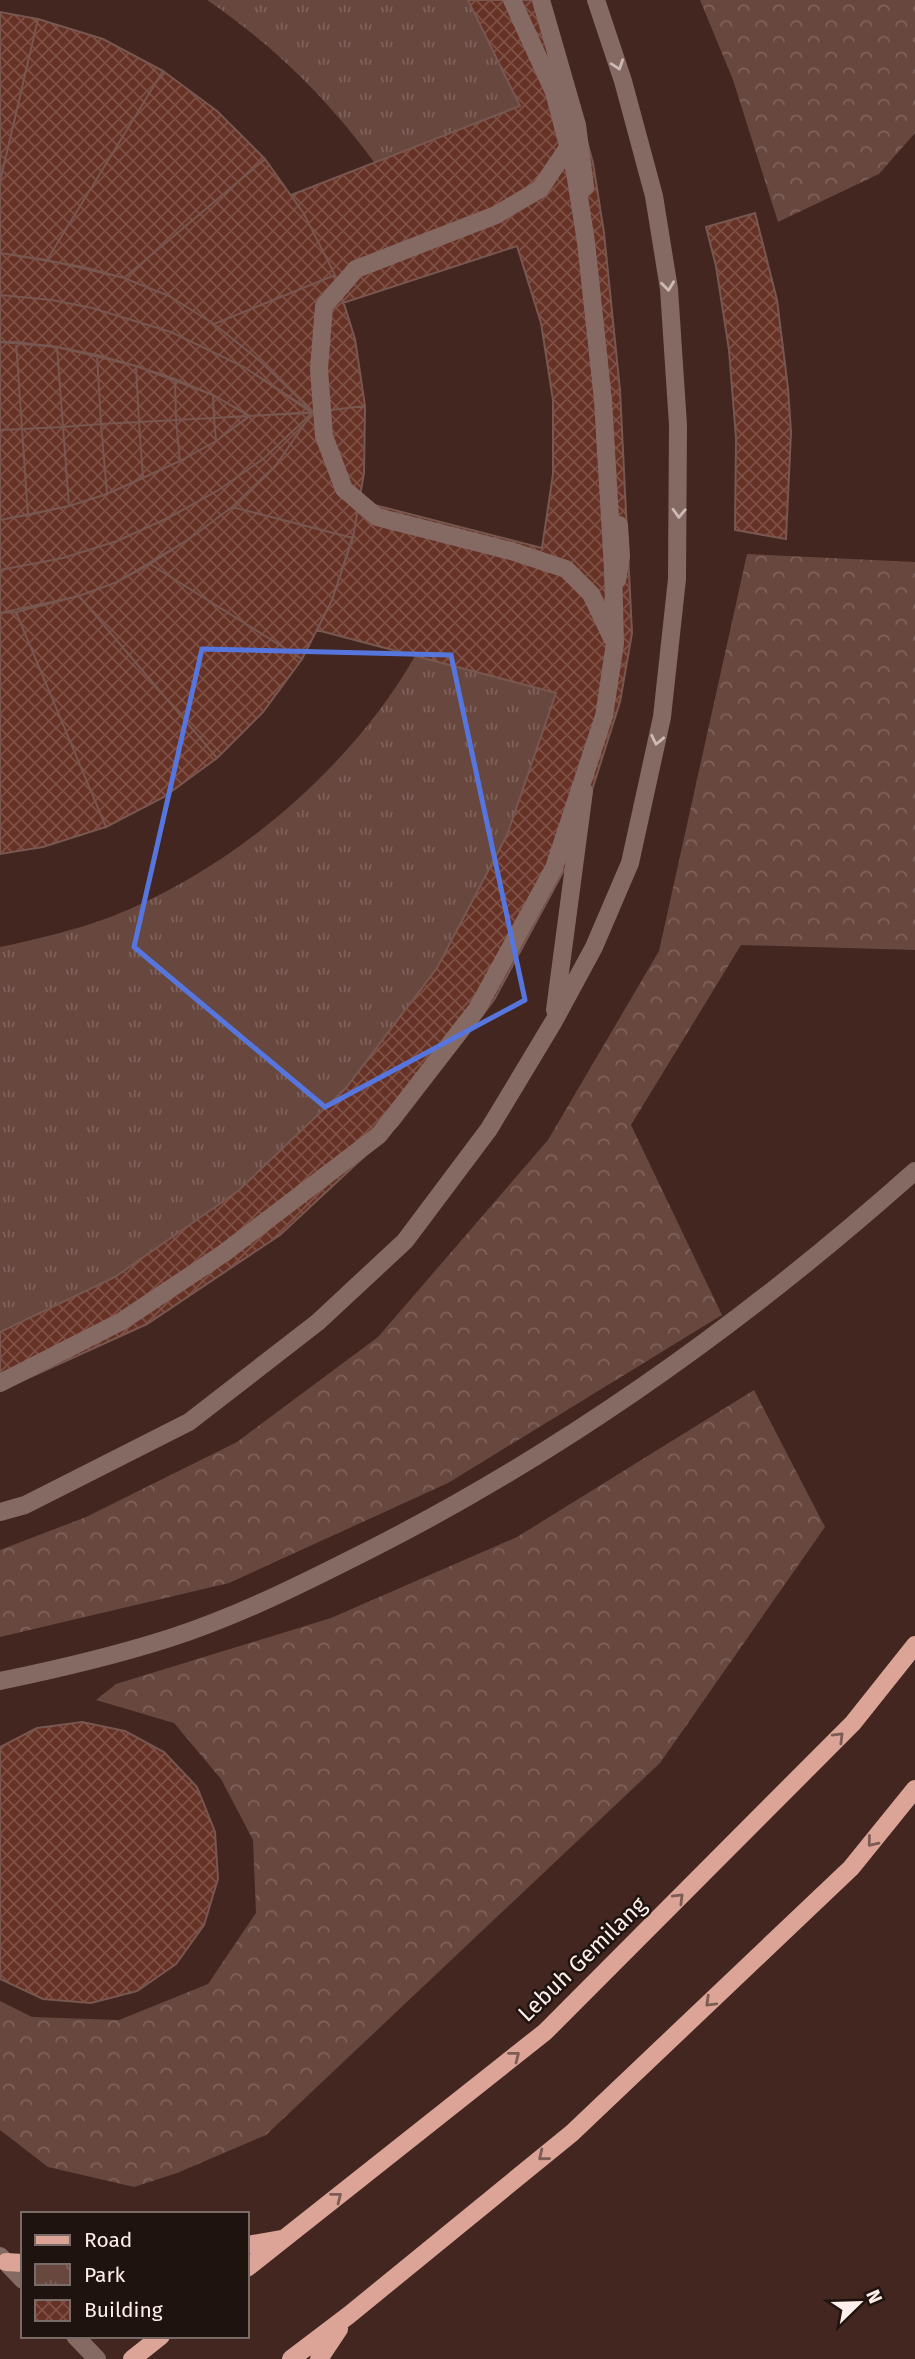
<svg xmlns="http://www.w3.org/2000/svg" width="915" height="2359" font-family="'Fira Sans',sans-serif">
	<defs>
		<pattern id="forest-crowns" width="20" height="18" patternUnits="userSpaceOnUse" patternTransform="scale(1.75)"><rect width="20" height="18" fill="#68473f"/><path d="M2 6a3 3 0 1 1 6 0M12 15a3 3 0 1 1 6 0" fill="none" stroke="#7f625b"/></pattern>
		<pattern id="park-tufts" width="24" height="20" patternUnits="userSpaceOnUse" patternTransform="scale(1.75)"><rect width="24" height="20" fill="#68473f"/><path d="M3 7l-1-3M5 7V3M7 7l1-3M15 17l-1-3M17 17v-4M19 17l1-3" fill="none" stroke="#7f625b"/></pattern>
		<pattern id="building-cross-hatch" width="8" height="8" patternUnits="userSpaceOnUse" patternTransform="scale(1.75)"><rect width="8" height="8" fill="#673226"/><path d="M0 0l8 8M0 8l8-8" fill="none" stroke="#7e5046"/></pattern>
	</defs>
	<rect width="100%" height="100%" fill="#42261f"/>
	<path fill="url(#forest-crowns)" d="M700,0h215v133l-36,41 -101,48 -45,-142z
		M747,554l168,8v388l-174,-5 -110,180 91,190 -274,168 -219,100 -229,54v-87l86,-33 151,-75 141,-105 170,-197 111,-189z
		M754,1390l71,137 -165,236 -394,372 -89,38 -43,14 -86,-20 -48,-37v-129l32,16 87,3 89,-36 48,-71 -3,-73 -32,-61 -47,-56 -78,-23 20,-16 215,-66 186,-81z"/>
	<path fill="url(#park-tufts)" d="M207,0h261l52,106 -146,56c-47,-64 -101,-117 -167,-162z
		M415,656l141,37 -49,142 -70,133 -91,120 -108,103 -123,86 -115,55v-385c38,-8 76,-17 113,-31 120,-47 239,-149 302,-260z"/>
	<path fill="url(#building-cross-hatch)" stroke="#77574f" stroke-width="2" d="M468,0h66l37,83 22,80 11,70 16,157 12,243 -12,69 -50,157 -76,141 -97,126 -117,109 -133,89 -147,67v-59l115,-55 123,-86 108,-103 91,-120 70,-133 49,-142 -239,-63 15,-30 22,-68 5,-31 183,47 11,-74v-74l-12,-77 -24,-77 -174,57 -8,-28 -31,-61 -13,-19 229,-89z
		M0,12l38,7 -38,163z
		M38,19l65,20 60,32 -116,189 -47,-7v-71z
		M163,71l54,40 48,48 -141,119 -77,-18z
		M265,159l39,55 31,61 -121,49 -45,-28 -45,-18z
		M755,213l22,87 11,88 3,44 -5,107 -51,-9 1,-92 -7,-88 -13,-84 -10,-39z
		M0,253l84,14 40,11 45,18 45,28 46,37 53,51 -69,-45 -73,-35 -79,-24 -40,-8 -52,-5z
		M335,275l20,64 10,67 -52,6 -53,-51 -46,-37z
		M0,295l52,5 40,8 79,24 73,35 68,46 -63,3 -36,-21 -77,-29 -79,-19 -57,-5z
		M0,342h16l6,87 -22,1z
		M16,342l41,5 6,80 -41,2z
		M57,347l40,8 4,69 -38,3z
		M97,355l39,11 3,56 -38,2z
		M136,366l39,13 1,41 -37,2z
		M175,379l38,16 1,23 -38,2z
		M213,395l37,21 -36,2z
		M365,406l-1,67 -11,65 -121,-31 44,-42 37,-53z
		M313,412l-50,47 -46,32 -49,27 -51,23 -54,17 -63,12v-50l69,-14 38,-12 73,-33 36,-20 33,-25z
		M312,413l-36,52 -44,42 -43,32 -72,43 -38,14 -79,17v-43l63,-12 54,-17 51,-23 49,-27 46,-32z
		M250,416l-34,25 -2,-23z
		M214,418l2,23 -36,20 -4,-41z
		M176,420l4,41 -37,17 -4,-56z
		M139,422l4,56 -36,16 -6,-70z
		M101,424l6,70 -38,12 -6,-79z
		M63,427l6,79 -41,9 -6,-86z
		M22,429l6,86 -28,5v-90z
		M232,507l121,31 -21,62 -30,59 -152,-95 39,-25z
		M150,564l152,95 -39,53 -46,46 -138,-162 38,-14z
		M79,596l138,162 -53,39 -58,30 -90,-215z
		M16,612l90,215 -63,20 -43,7v-241z
		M82,1722l43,9 39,21 33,35 18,45 3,47 -14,46 -28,39 -39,27 -46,12 -48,-4 -43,-20v-232l37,-19z"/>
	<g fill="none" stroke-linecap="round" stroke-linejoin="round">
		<path stroke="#856a63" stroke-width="18" d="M541,0l36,125 8,62
			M617,580l4,-24 -2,-31
			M555,1010l29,-219
			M0,1383l122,-62 102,-68
			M0,1512l25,-7 164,-83 129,-100 87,-81 84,-112 65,-108 40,-74 36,-84 32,-146 15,-138 1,-154 -9,-136 -15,-93 -31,-115 -27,-81
			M0,1681c58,-12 114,-25 170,-43 71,-23 138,-57 205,-91 196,-100 375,-229 540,-376"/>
		<path stroke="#856a63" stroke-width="18" d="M0,2256l23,24
			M75,2336l22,23"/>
		<path stroke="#dba497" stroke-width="18" d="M247,2245l34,-6
			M6,2262l17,1
			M247,2268l298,-236 308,-309 62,-78
			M132,2359l29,-23
			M291,2359l58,-44 223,-182 279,-265 64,-79
			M319,2359l20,-30"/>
		<path stroke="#856a63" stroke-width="18" d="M569,146l-29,43 -44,26 -140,54 -32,37 -5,63 5,67 20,53 33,28 134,34 55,18 25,25 21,44
			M224,1253l155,-118 98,-126 77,-141 50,-152 11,-73 -2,-74 -10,-169 -17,-158 -11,-70 -21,-80 -42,-92"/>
	</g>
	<defs><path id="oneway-chevron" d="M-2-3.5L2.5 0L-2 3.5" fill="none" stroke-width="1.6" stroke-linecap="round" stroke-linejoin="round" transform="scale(1.75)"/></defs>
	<g stroke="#cebab5">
		<use href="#oneway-chevron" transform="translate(618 65) rotate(71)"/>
		<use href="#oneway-chevron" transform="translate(668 286) rotate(83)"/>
		<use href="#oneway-chevron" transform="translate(679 513) rotate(92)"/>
		<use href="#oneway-chevron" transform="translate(657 740) rotate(102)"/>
	</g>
	<g stroke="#7d5c54">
		<use href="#oneway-chevron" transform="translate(839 1737) rotate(-45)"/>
		<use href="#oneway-chevron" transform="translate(872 1842) rotate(129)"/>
		<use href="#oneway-chevron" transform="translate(679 1898) rotate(-45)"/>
		<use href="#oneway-chevron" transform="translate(710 2002) rotate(136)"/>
		<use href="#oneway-chevron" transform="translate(515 2056) rotate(-38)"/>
		<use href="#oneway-chevron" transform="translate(543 2156) rotate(141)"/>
		<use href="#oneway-chevron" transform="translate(337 2197) rotate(-38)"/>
	</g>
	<path fill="none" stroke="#5676dd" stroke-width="5" stroke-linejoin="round" d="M202,649l249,6 74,345 -200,107 -191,-160z"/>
	<g text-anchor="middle" stroke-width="5" stroke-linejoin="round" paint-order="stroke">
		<g font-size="23" fill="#ffefeb" stroke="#1f1310">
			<text transform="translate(582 1959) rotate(-44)" y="8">Lebuh Gemilang</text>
		</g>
	</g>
	<rect x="21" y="2212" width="228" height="126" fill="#1f1310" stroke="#796b68" stroke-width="2"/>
	<rect x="35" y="2235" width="35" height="10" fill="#dba497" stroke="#796b68" stroke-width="2"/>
	<text x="84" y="2247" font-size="21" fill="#ffefeb">Road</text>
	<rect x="35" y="2264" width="35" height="21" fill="url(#park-tufts)" stroke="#796b68" stroke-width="2"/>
	<text x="84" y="2282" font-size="21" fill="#ffefeb">Park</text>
	<rect x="35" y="2300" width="35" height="21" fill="url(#building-cross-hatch)" stroke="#796b68" stroke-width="2"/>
	<text x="84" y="2317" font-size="21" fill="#ffefeb">Building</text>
	<g transform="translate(859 2303) rotate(67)" stroke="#1f1310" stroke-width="5" paint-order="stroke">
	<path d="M0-5L12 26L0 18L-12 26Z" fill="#ffefeb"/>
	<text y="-10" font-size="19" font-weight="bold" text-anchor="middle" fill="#ffefeb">N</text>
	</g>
</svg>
